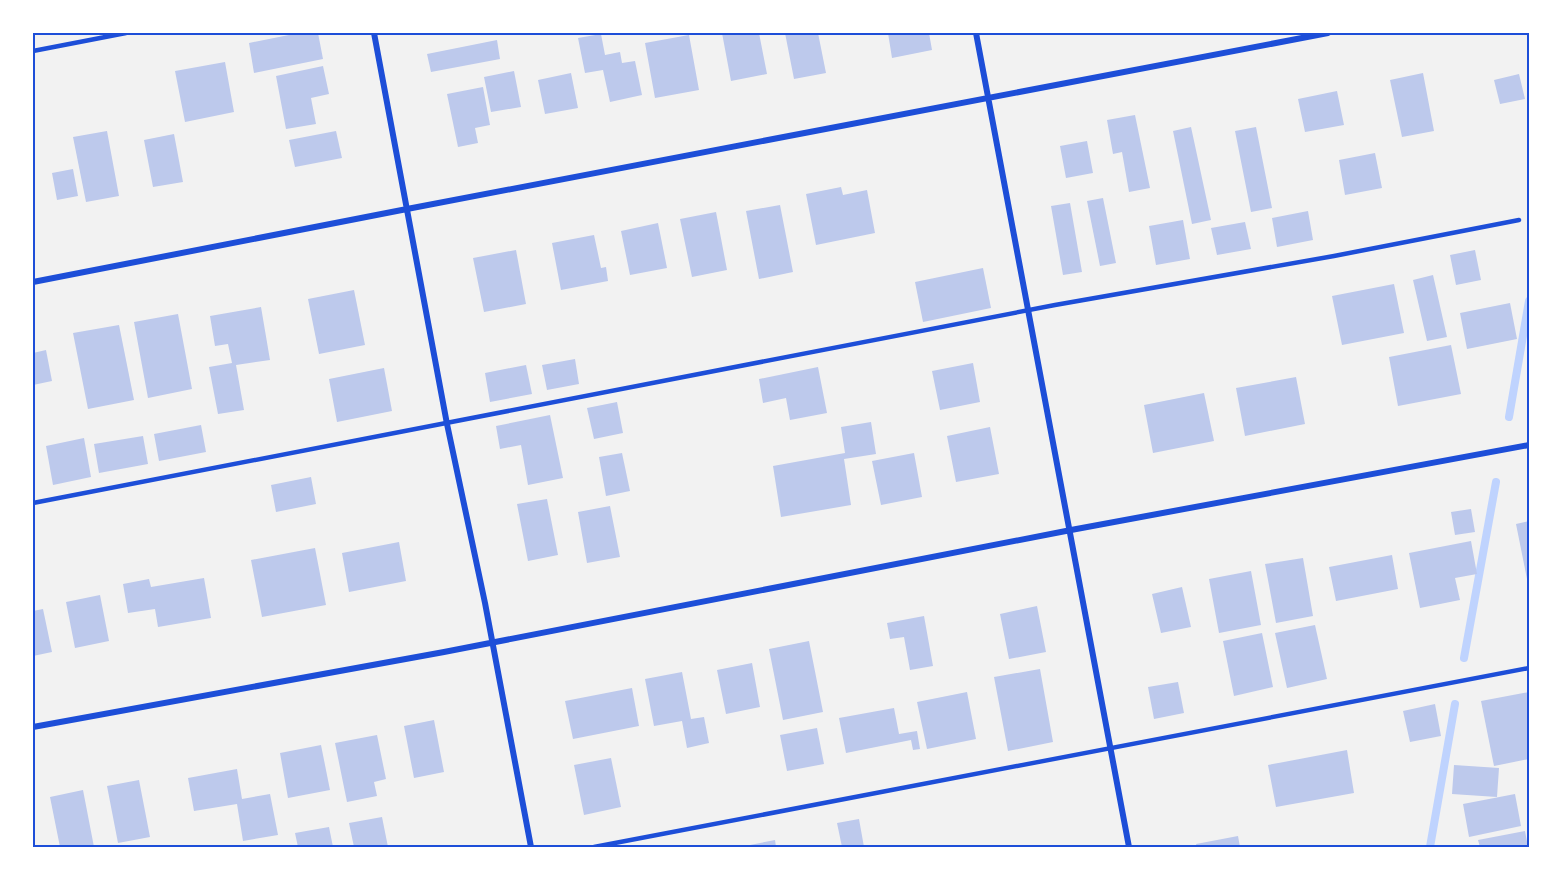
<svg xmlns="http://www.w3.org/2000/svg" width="1562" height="880" font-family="Poppins,sans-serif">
	<rect width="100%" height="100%" fill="#f2f2f2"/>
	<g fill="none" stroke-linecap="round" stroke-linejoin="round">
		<path stroke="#bfd3fe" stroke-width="8" d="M1509,417l20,-116
			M1464,658l32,-176
			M1430,847l25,-143"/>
	</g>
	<path fill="#bdc9ec" d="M299,33h19l5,26 -69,14 -5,-30z
		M722,33h37l8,41 -36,7z
		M785,33h33l8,40 -32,6z
		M888,33h41l3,17 -40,8z
		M601,34l4,21 15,-3 2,11 13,-2 7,34 -32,7 -7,-32 -18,3 -7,-35z
		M689,35l10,55 -44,8 -10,-55z
		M497,40l3,19 -69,13 -4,-18z
		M225,62l9,50 -49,10 -10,-51z
		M323,66l6,28 -18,4 5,26 -30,5 -10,-53z
		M514,71l7,36 -30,5 -7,-35z
		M571,73l7,35 -33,6 -7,-34z
		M1423,73l11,58 -32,6 -12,-57z
		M1519,74l6,25 -25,5 -6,-24z
		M483,87l7,38 -15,3 3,15 -20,4 -11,-53z
		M1337,91l7,34 -39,7 -7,-33z
		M1135,115l15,73 -21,4 -7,-40 -9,2 -6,-34z
		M1191,127l20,93 -19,4 -19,-93z
		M1256,127l16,81 -21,4 -16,-81z
		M107,131l12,65 -33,6 -13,-65z
		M336,131l6,27 -47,9 -6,-27z
		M174,134l9,48 -30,5 -9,-47z
		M1087,141l6,32 -27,5 -6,-32z
		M1375,153l7,35 -37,7 -6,-35z
		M73,169l5,27 -21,4 -5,-27z
		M841,187l2,8 24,-5 8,43 -59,12 -10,-51z
		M1103,198l13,65 -16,3 -13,-65z
		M1070,203l12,69 -19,3 -12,-69z
		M780,205l13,67 -34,7 -13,-68z
		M1308,211l5,29 -36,7 -5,-29z
		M716,212l11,58 -35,7 -12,-58z
		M1183,220l7,39 -34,6 -7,-39z
		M1245,222l6,27 -34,6 -6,-27z
		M658,223l9,45 -37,7 -9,-44z
		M594,235l7,33 5,-1 2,14 -47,9 -9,-47z
		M516,250l10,54 -42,8 -11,-54z
		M1475,250l6,30 -25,5 -6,-30z
		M983,268l8,40 -68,14 -8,-40z
		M1433,275l14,62 -20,4 -14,-61z
		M1394,284l10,49 -62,12 -10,-49z
		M354,290l11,55 -46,9 -11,-55z
		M1510,303l7,36 -50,10 -7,-36z
		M261,307l9,53 -34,5 8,45 -26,4 -9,-47 23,-4 -4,-19 -13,2 -5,-30z
		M178,314l14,75 -44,9 -14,-76z
		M119,325l15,75 -46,9 -15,-76z
		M1451,345l10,49 -63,12 -9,-49z
		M46,350l6,31 -19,4v-32z
		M575,359l4,25 -32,6 -5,-25z
		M973,363l7,39 -40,8 -8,-39z
		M526,365l6,29 -42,8 -5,-29z
		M818,367l9,46 -37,7 -4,-22 -23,5 -4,-24z
		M384,368l8,43 -55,11 -8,-43z
		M1296,377l9,47 -60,12 -9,-48z
		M1204,393l10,48 -61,12 -9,-48z
		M617,402l6,31 -29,6 -7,-31z
		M550,415l13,63 -35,7 -7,-40 -21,4 -4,-23z
		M871,422l5,32 -32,5 7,46 -70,12 -8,-51 72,-13 -4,-26z
		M201,425l5,27 -47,9 -5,-27z
		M990,427l9,47 -43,8 -9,-46z
		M143,436l5,28 -49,9 -5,-29z
		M84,438l7,39 -38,8 -7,-39z
		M622,453l8,38 -24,5 -7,-39z
		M914,453l8,44 -41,8 -9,-44z
		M311,477l5,27 -40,8 -5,-27z
		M547,499l11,56 -30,6 -11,-57z
		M610,506l10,51 -33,6 -9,-51z
		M1471,509l4,23 -20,3 -4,-23z
		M1529,521v62l-1,1 -12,-60z
		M1471,541l6,33 -22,4 5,22 -40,8 -11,-55z
		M399,542l7,39 -57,11 -7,-39z
		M315,548l11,57 -64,12 -11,-57z
		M1392,555l6,34 -62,12 -7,-34z
		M1303,558l10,58 -37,7 -11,-59z
		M1251,571l10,54 -42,8 -10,-54z
		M204,578l7,40 -53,9 -3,-18 -27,4 -5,-29 26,-5 2,8z
		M1182,587l9,40 -30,6 -9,-39z
		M100,595l9,46 -34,7 -9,-46z
		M1037,606l9,46 -37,7 -9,-45z
		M43,609l9,43 -19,4v-45z
		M924,616l9,50 -23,4 -6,-33 -14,2 -3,-16z
		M1315,625l12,54 -40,9 -12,-55z
		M1262,633l11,54 -39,9 -11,-55z
		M809,641l14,71 -40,8 -14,-71z
		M752,663l8,44 -34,7 -9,-44z
		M1040,669l13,73 -45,9 -14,-74z
		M682,672l9,47 13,-2 5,26 -22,5 -5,-27 -28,5 -9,-47z
		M1178,682l6,31 -30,6 -6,-32z
		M632,688l7,38 -66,13 -8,-38z
		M967,692l9,47 -49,10 -10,-47z
		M1529,692v67l-35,7 -13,-65z
		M1435,704l6,32 -31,6 -7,-31z
		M894,708l5,26 18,-3 3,18 -7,1 -2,-10 -65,13 -7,-35z
		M434,720l10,52 -30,6 -10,-52z
		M817,728l7,36 -37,7 -7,-36z
		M377,735l9,44 -12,3 3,14 -30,6 -12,-59z
		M321,745l9,45 -42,8 -8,-45z
		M1347,750l7,43 -78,14 -8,-42z
		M611,758l10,49 -37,8 -10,-50z
		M1454,765l45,3 -2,29 -45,-3z
		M237,769l5,30 28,-5 8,41 -35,6 -6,-37 -43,7 -6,-33z
		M139,780l11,57 -32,6 -11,-57z
		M83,790l11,57h-34l-10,-50z
		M1515,794l6,32 -52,11 -6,-33z
		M382,817l6,30h-34l-5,-24z
		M859,819l5,28h-22l-5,-24z
		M329,827l4,20h-35l-3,-14z
		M1525,831l3,16h-48l-2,-7z
		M1238,836l2,11h-43l-1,-3z
		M775,840l1,7h-31v-1z"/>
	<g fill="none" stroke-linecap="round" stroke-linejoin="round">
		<path stroke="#1d4ed8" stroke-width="4.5" d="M33,51l93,-18
			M33,503l1022,-198 279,-49 185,-36
			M594,847l935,-179"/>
		<path stroke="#1d4ed8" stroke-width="6" d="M374,33l73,391 38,179 46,244
			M976,33l153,814
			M33,282l374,-73 921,-176
			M33,727l411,-75 627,-122 458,-85"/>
	</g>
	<rect width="1562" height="880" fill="none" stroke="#ffffff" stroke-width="69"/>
	<rect x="34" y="34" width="1494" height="812" fill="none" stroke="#1d4ed8" stroke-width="2"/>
</svg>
